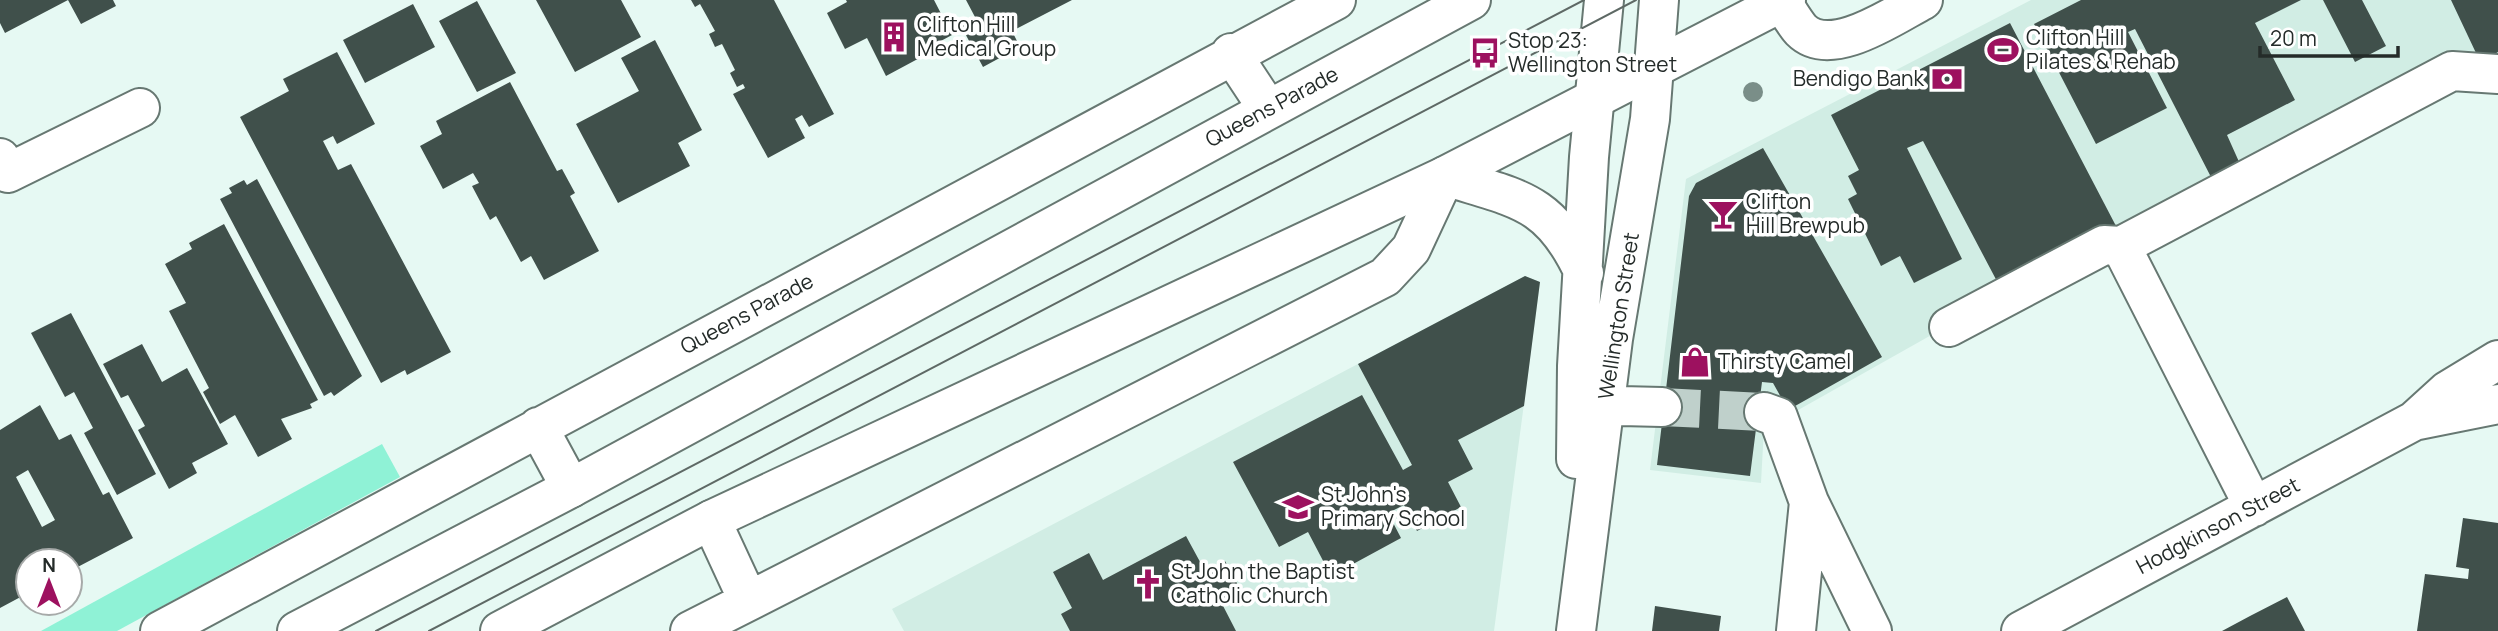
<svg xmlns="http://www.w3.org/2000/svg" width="2498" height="631" font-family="Manrope,sans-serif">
	<rect width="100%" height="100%" fill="#e6f9f3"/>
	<path fill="#d1ede4" d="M2031,0h467v58l-378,171 -336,189 -18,-28 -5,93 -111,-13 36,-291z
		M1525,276l15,6 -46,349h-590l-12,-22z"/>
	<path fill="#8ff2d6" d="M382,444l18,33 -283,154h-76z"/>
	<path fill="#40504b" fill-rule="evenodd" d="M0,0h68l-63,33 -5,-10z
		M68,0h45l3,6 -35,18z
		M536,0h85l20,37 -66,35z
		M691,0h83l60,114 -25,13 -7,-12 -7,4 10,19 -37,20 -35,-64 12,-6 -2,-4 -6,3 -7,-14 5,-3 -13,-26 -7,3 -6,-13 6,-3 -15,-27 -5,3z
		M846,0h88l18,35 -28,15 3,4 -41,22 -19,-38 -22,11 -18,-36 20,-11z
		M966,0h106l-60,31 8,16 -37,20 -23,-43 15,-7z
		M2081,0h220l-46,23 40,77 -68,35 13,29 -28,15 -77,-150 -7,3 39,76 -71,36 -62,-120z
		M2323,0h39l24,46 -31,16z
		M2451,0h47v52l-5,3 -17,-2z
		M477,1l39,72 -39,19 -38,-71z
		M413,4l22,43 -70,36 -22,-43z
		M2010,23l106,203 -116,61 -77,-146 -16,7 55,111 -48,24 -14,-27 -19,10 -33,-67 9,-5 -9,-18 11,-6 -28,-55z
		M655,40l47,90 -24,13 12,23 -72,37 -42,-79 63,-33 -18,-33z
		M337,52l38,72 -38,20 -4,-8 -10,5 15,29 13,-6 100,188 -44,23 -2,-5 -24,13 -141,-266 49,-26 -6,-12z
		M510,82l47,89 5,-2 13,24 -5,3 29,55 -55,29 -13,-24 -10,6 -25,-46 -6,4 -18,-34 7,-3 -6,-10 -30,16 -23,-43 22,-12 -6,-13z
		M1763,148l119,209 -94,53 -15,-27 -11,-1 -12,94 -93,-11 32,-269 7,-13z
		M257,179l105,197 -28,20 -3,-4 -7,4 -104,-197 12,-6 -3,-5 15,-8 3,5z
		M224,224l94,176 -8,4 2,4 -31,11 11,20 -34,18 -23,-42 -15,9 -17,-32 6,-4 -40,-77 17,-8 -21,-39 27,-15 -3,-6z
		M1525,276l15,6 -16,124 -66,34 15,29 -25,13 13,25 -44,24 -13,-26 -16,8 13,25 -70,38 -23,-44 -29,15 -46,-85 129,-67 41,75 9,-5 -54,-101z
		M71,313l85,161 -39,21 -33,-62 9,-5 -19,-36 -9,5 -34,-64z
		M142,344l20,38 25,-14 41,76 -36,19 5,10 -28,16 -31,-59 7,-4 -17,-31 -7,3 -18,-34z
		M40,405l19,35 12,-6 32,61 6,-3 24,46 -63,33v-10h-42v32l-28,15v-178zM28,470l27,50 -13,7 -26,-50z
		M2463,518l35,5v108h-81l8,-57 43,5 1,-10 -13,-2z
		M1186,536l19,35 20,-10 15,28 -20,11 16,31h-166l-9,-17 11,-6 -19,-36 36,-19 14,27z
		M2287,597l18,34h-83l28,-15z
		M1655,606l66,10 -2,15h-67z"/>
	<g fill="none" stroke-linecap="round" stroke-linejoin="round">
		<path stroke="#bfd0cb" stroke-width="38" stroke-dasharray="38 19" stroke-linecap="butt" d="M1662,407l102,5"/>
		<g stroke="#677872" stroke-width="42">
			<path id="minor" d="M1782,2c6,9 12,20 19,28 30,30 93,-15 122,-30
				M1231,53l37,56
				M0,158l8,15 132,-65
				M2121,246l133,261
				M1949,327l155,-82 17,1 331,-175 46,3
				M1580,405l82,2
				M1764,412l14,5 31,85 -13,129
				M2414,421l84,-17
				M538,427l33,61
				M1576,459l1,-93 12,-209 15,-157
				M1809,502l63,129
				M711,520l37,80
				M160,631l1176,-631
				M690,631l695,-354 26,-28 34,-73c72,23 105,23 139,97
				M1576,631l37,-292 37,-220 9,-119
				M2021,631l393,-210 33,-30 51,-31"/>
		</g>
		<g stroke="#677872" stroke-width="42">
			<path id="major" d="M297,631l274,-143 900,-488
				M500,631l211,-111 734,-344 341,-176"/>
		</g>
		<use href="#minor" stroke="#fff" stroke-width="38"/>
		<use href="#major" stroke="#fff" stroke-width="38"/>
		<path stroke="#5e6965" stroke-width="2" d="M376,631l1208,-631
			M429,631l1207,-631"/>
	</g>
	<circle fill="#7a8e88" cx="1753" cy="92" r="10"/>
	<defs>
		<g id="building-bare" transform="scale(2.415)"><path d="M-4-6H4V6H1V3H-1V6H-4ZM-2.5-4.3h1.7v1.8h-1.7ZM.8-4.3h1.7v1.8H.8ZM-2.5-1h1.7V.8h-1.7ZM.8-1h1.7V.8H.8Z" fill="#9d115f" stroke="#fff" stroke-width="2.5" paint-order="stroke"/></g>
		<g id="stadium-bare" transform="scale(2.415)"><path d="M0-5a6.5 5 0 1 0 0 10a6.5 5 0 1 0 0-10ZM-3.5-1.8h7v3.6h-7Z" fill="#9d115f" stroke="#fff" stroke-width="2.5" paint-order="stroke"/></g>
		<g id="bus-bare" transform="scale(2.415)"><path d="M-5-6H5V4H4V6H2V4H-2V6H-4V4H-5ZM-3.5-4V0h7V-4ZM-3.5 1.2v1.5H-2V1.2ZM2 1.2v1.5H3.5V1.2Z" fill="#9d115f" stroke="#fff" stroke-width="2.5" paint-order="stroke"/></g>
		<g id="bank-bare" transform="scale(2.415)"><path d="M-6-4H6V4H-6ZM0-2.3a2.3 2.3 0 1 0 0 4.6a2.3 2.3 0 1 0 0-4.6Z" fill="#9d115f" stroke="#fff" stroke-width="2.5" paint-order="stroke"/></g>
		<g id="bar-bare" transform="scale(2.415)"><path d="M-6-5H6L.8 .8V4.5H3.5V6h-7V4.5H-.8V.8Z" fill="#9d115f" stroke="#fff" stroke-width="2.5" paint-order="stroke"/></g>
		<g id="shop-bare" transform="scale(2.415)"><path d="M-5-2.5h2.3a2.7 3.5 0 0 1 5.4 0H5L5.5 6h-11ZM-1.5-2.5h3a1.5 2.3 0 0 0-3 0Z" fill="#9d115f" stroke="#fff" stroke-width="2.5" paint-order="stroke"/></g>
		<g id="school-bare" transform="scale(2.415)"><path d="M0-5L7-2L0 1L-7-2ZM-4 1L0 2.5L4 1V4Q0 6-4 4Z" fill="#9d115f" stroke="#fff" stroke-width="2.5" paint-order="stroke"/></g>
		<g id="church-bare" transform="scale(2.415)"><path d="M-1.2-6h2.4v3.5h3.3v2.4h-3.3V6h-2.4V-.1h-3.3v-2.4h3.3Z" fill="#9d115f" stroke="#fff" stroke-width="2.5" paint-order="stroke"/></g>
	</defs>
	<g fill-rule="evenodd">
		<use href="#building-bare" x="894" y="37"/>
		<use href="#stadium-bare" x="2003" y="50"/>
		<use href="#bus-bare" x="1485" y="53"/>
		<use href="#bank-bare" x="1947" y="79"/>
		<use href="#bar-bare" x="1723" y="214"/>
		<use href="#shop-bare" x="1695" y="362"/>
		<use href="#school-bare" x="1298" y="507"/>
		<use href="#church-bare" x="1148" y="584"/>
	</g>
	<g text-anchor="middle" stroke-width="7" stroke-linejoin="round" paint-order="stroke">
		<g font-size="21" fill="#242b29" stroke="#fff" text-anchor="start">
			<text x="917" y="32">Clifton Hill<tspan x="917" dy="24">Medical Group</tspan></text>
			<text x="2026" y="45">Clifton Hill<tspan x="2026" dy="24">Pilates &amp; Rehab</tspan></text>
			<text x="1508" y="48">Stop 23:<tspan x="1508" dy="24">Wellington Street</tspan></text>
			<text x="1924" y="86" text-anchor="end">Bendigo Bank</text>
			<text x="1746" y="209">Clifton<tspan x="1746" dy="24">Hill Brewpub</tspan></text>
			<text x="1718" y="369">Thirsty Camel</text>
			<text x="1321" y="502">St John's<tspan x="1321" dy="24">Primary School</tspan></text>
			<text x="1171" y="579">St John the Baptist<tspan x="1171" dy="24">Catholic Church</tspan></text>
		</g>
		<g font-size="21" fill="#242b29" stroke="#fff">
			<text transform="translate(1272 107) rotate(-28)" y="7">Queens Parade</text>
			<text transform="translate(747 314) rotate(-28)" y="7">Queens Parade</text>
			<text transform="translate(1619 316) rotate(-81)" y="7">Wellington Street</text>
			<text transform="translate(2218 526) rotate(-28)" y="7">Hodgkinson Street</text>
		</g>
	</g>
	<g transform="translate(49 582)"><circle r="33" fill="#ffffff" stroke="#a7aaa9" stroke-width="2"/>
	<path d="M0-5L12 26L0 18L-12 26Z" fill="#9d115f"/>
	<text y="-10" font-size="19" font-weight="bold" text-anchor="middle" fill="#242b29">N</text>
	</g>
	<path d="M2260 46v10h138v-10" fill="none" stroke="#242b29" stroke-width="3.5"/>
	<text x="2270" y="46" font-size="21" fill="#242b29" stroke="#ffffff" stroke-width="5" paint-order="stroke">20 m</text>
</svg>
